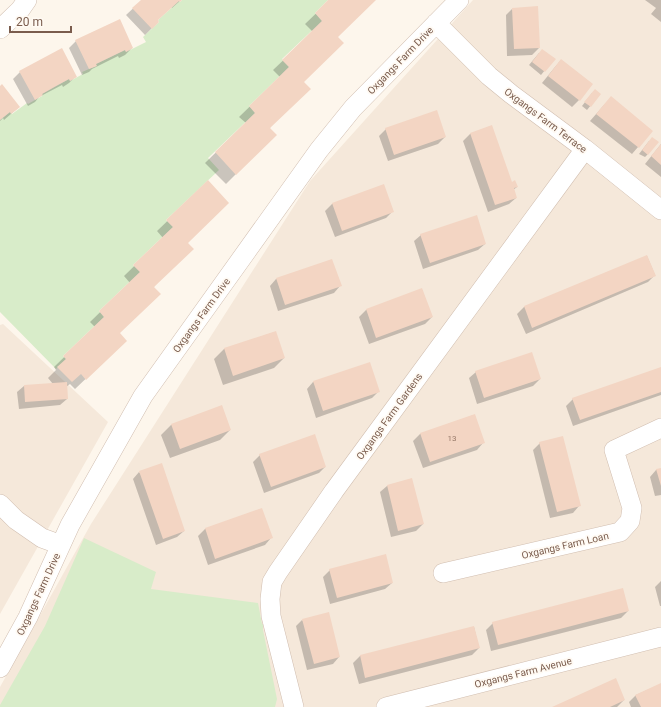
<svg xmlns="http://www.w3.org/2000/svg" width="661" height="707" font-family="Roboto,sans-serif">
	<rect width="100%" height="100%" fill="#fdf6ec"/>
	<path fill="#f5e8da" d="M473,0h188v707h-661v-20l91,-163 219,-343z
		M3,324l105,98 -108,192v-289z"/>
	<path fill="#d8ecc9" d="M182,0h146l-13,13 7,8 -40,38 7,8 -40,39 6,7 -47,45 11,12 -53,50 7,7 -40,38 7,7 -41,39 5,6 -41,39 3,3 -10,10 -56,-57v-192l10,-8 2,2 15,-11 1,1 14,-8v-2l27,-15 1,2 13,-7 -1,-2 14,-6v-2l29,-14 1,2 20,-10 -3,-5 16,-15 -1,-2 21,-19 1,1z
		M84,538l72,34 -5,17 107,14 4,21h1v6l14,69 -2,8h-275v-2l45,-79z"/>
	<path fill="#0003" d="M142,0h39l-9,8 -1,-1 -14,13 1,2 -13,13 -19,-20z
		M330,0h44l-37,37 -34,45 -34,47 6,6 -49,49 -21,-21 41,-40 -7,-6 41,-40 -7,-7 40,-38 -8,-8z
		M645,0h16v22l-10,-8 5,-6z
		M512,9l27,39 -7,7 -25,1 -1,-41z
		M76,41l56,7 -7,7 -6,3 -1,-2 -26,13 -3,3 -7,3 -13,-27z
		M539,53l15,6 -13,16 -12,-10z
		M561,60l31,24 -13,16 -7,7 -30,-24 13,-16z
		M20,72l56,4 -7,7 -6,4 -1,-2 -23,12 -4,5 -7,4 -15,-27z
		M0,87l19,20 -15,13 -1,-2 -3,3z
		M592,93l8,1 -13,16 -5,-4z
		M611,98l41,33 -14,16 -6,7 -42,-33 14,-16z
		M491,126l20,57 6,4 -4,3 3,8 -7,6 -21,8 -25,-71 7,-7z
		M386,129l59,8 -7,7 -50,17 -9,-25z
		M649,141l-1,13 -3,3 -6,-3z
		M661,144v33l-16,-13z
		M208,182l-21,61 -68,90 -4,18 -40,38 -5,-5 -4,3 1,12 -7,6 -41,4 -2,-17 7,-6 29,-2 -5,-6 8,-8 -2,-3 41,-40 -5,-5 40,-39 -6,-7 39,-38 -6,-7z
		M383,186l10,25 -7,7 -51,19 -10,-26 7,-7z
		M421,235l64,9 -7,6 -55,19 -9,-28z
		M647,256l8,19 -7,7 -122,52 -9,-20 7,-7z
		M276,279l64,7 -6,7 -56,18 -8,-25z
		M422,290l10,27 -7,7 -56,20 -10,-27 7,-7z
		M275,332l9,26 -10,10 -51,17 -9,-26 10,-10z
		M661,368v27l-88,31 -7,-20 7,-7z
		M476,372l64,7 -7,7 -56,18 -8,-26z
		M313,382l66,9 -7,7 -56,20 -9,-29z
		M474,415l9,28 -6,7 -54,18 -10,-27 7,-7z
		M171,425l59,5 -10,10 -50,18 -9,-23z
		M540,443l39,63 -6,7 -23,5 -17,-68z
		M260,455l65,12 -6,6 -55,20 -11,-31z
		M661,469v26l-6,1 -5,-19 6,-7z
		M139,472l45,59 -7,6 -21,8 -23,-66z
		M411,479l12,45 -7,7 -25,6 -11,-45 7,-6z
		M261,509l10,29 -6,7 -57,20 -10,-29 7,-7z
		M330,570l62,13 -7,6 -55,15 -7,-27z
		M661,581v25h-1l-5,-19z
		M628,611l-7,7 -130,33 -5,-21 7,-7z
		M302,620l37,37 -6,7 -26,6 -11,-44z
		M474,627l5,21 -7,7 -113,29 -6,-21 7,-7z
		M661,684v23h-30l-2,-5 7,-7z
		M624,700l-7,7h-63z"/>
	<path fill="#f3d5c3" d="M141,0h41l-2,2 -1,-1 -11,10 -10,9 1,2 -7,7 -20,-21z
		M328,0h48l-38,37 6,6 -40,39 7,7 -41,39 7,7 -41,40 -21,-23 40,-39 -6,-7 40,-39 -7,-7 40,-39 -7,-8z
		M538,6l2,42 -26,1 -2,-41z
		M120,19l13,29 -7,4 -1,-2 -29,14 1,2 -8,3 -14,-29z
		M62,48l15,29 -7,4 -1,-2 -13,7 -14,8 1,1 -8,5 -16,-29z
		M542,49l14,10 -11,13 -13,-10z
		M561,59l32,25 -13,17 -32,-25z
		M2,84l18,23 -9,7 -1,-2 -10,8v-34z
		M595,89l6,5 -10,13 -7,-5z
		M611,96l42,35 -14,17 -43,-34z
		M437,110l9,27 -52,18 -9,-27z
		M492,125l20,57 3,-2 3,7 -4,1 3,10 -22,7 -25,-72z
		M652,137l7,5 -11,13 -6,-5z
		M661,144v21l-10,-9z
		M208,180l21,23 -41,40 6,6 -40,38 7,7 -41,39 7,8 -41,39 -5,-6 -9,8 -15,-15 9,-8 -3,-3 41,-39 -5,-6 41,-39 -7,-7 40,-38 -7,-7z
		M384,184l10,28 -52,19 -10,-28z
		M477,215l9,29 -56,19 -10,-29z
		M647,255l9,21 -124,52 -8,-22z
		M332,259l10,27 -57,19 -9,-27z
		M422,288l11,29 -57,21 -10,-29z
		M276,331l9,27 -52,18 -9,-28z
		M532,352l9,27 -57,19 -9,-27z
		M370,362l10,30 -57,19 -10,-30z
		M661,367v25l-81,28 -8,-22z
		M67,382l1,17 -43,3 -1,-17z
		M222,405l9,25 -51,19 -9,-25z
		M475,414l10,29 -55,19 -10,-29z
		M315,434l11,33 -55,20 -12,-33z
		M563,436l18,70 -24,6 -18,-70z
		M162,463l23,68 -22,8 -24,-68z
		M661,468v18l-5,-17z
		M412,478l12,46 -26,7 -11,-46z
		M262,508l11,30 -58,21 -10,-31z
		M386,554l7,29 -56,15 -8,-29z
		M623,588l6,23 -131,34 -6,-23z
		M329,612l11,45 -26,7 -12,-45z
		M474,626l6,22 -115,30 -5,-23z
		M616,678l9,22 -15,7h-58z
		M661,683v24h-20l-6,-12z"/>
	<g fill="none" stroke-linecap="round" stroke-linejoin="round">
		<g stroke="#d1beb0" stroke-width="20">
			<path id="minor" d="M436,23l53,53 22,18 74,55 76,61
				M0,29l20,-19 7,-10
				M0,504l16,16 26,18 19,7
				M443,573l177,-41 10,-11 2,-13 -18,-58 47,-22
				M0,668l28,-51 42,-92 73,-129 176,-246 34,-42 106,-108
				M294,707l-23,-91 -1,-17 2,-17 6,-10 56,-81 251,-342
				M386,707l275,-70"/>
		</g>
		<use href="#minor" stroke="#fff" stroke-width="19"/>
	</g>
	<g text-anchor="middle" stroke-width="3.5" stroke-linejoin="round" paint-order="stroke">
		<g font-size="8" fill="#987a6a">
			<text x="452" y="441">13</text>
		</g>
		<g font-size="10" fill="#7a5c4d" stroke="#fffaf3">
			<text transform="translate(400 60) rotate(-46)" y="4">Oxgangs Farm Drive</text>
			<text transform="translate(546 120) rotate(37)" y="4">Oxgangs Farm Terrace</text>
			<text transform="translate(201 315) rotate(-54)" y="4">Oxgangs Farm Drive</text>
			<text transform="translate(389 416) rotate(-54)" y="4">Oxgangs Farm Gardens</text>
			<text transform="translate(565 545) rotate(-13)" y="4">Oxgangs Farm Loan</text>
			<text transform="translate(38 594) rotate(-65)" y="4">Oxgangs Farm Drive</text>
			<text transform="translate(523 672) rotate(-14)" y="4">Oxgangs Farm Avenue</text>
		</g>
	</g>
	<path d="M10 26v6h61v-6" fill="none" stroke="#7a5c4d" stroke-width="2"/>
	<text x="16" y="26" font-size="12" fill="#7a5c4d" stroke="#fffaf3" stroke-width="3" paint-order="stroke">20 m</text>
</svg>
